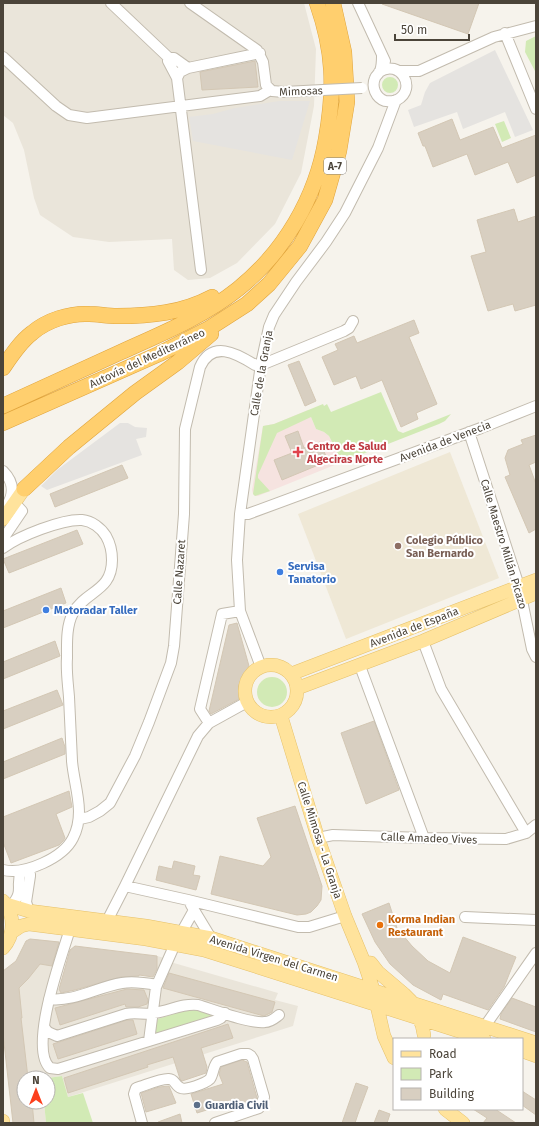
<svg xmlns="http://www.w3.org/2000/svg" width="539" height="1126" font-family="'Fira Sans',sans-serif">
	<rect width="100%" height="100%" fill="#f6f3ec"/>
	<path fill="#eae5da" d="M3,3h301l12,46 -2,57 -13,67 -26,51 -38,39 -27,15 -22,2 -14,-10 -2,-31 -63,3 -36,-5 -33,-22 -6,-17 -10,-48 -11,-27 -10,-8z
		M30,939l32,3 -10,48 7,-1 3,5h6l32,-11 24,-6 33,1v-22l11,3 -1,2 111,32 -3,7 23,6 -5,20 -225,71 -6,-21 -14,2h-24v24h20l2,21h-33l-10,-152 14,-10z"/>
	<path fill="#efe8d6" d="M450,452l49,126 -153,61 -48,-125z"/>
	<path fill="#f6e3e0" d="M308,410l8,19 8,3 5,4 13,26 -84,34h-3l-2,-2 -1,-4 11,-64 11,-2z"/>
	<path fill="#d2eab5" d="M536,36v37l-11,-21 1,-11z
		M382 85a8 8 0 1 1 16 0a8 8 0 1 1-16 0Z
		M504,121l7,17 -9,4 -7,-18z
		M381,392l17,39 5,2 48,-19 -6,7 -6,3 -97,38 -13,-26 -5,-4 -8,-3 -5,-12 -34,16 -19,42v3l12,13 -15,5 -2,-2 10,-68 11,-2 49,-20 1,2 3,-2 4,8z
		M257 692a15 15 0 1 1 30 0a15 15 0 1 1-30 0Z
		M186,1010h9l16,4 1,2 -60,19 6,-16z
		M62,1076l6,21 15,-4 10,30h-47l-2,-21h4v-24z"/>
	<path fill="#e5e3e0" d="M495,50l38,80 -18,7 -10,-25 -42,17 -6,-17 -43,15 -6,-17 13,-5 4,-13 5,-9z
		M279,101h31l-18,59 -99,-19 -4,-24 24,-3 22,-6z
		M120,423h8l7,4 12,1 -1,9 -10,2 6,16 -95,35 -6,-4 16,-16z"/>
	<path fill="#d8cfc1" stroke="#d3c7b4" d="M382,3h97l-11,31 -86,-30z
		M255,61l3,26 -56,3 -2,-18z
		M452,119l8,21 33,-13 9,21 34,-13v40l-19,8 -9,-21 -33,13 -8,-21 -34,13 -8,-21h-2l-5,-13z
		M514,209l4,13 18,-6v89l-21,6 -2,-7 -25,7 -17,-55 15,-4 -9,-32z
		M414,320l5,13 -10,4 28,67 -21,9 2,6 -17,8 -19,-47 -21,9 -5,-13 -22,9 -12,-28 16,-7 -3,-6 19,-8 3,7z
		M299,361l17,40 -11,5 -17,-41z
		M298,431l6,17 16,-6 8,19 -46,19 -8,-20 18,-7 -7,-17z
		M536,435v27l-7,3 7,19v45l-7,4 -24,-56 5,-2 -5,-17 3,-8 15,-6 -2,-4z
		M122,465l6,13 -73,29 -5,-13z
		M77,530l6,14 -74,29 -6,-14z
		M61,588l5,15 -63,25v-17z
		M237,623l12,43 -5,9 -4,12 1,11 -30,16 -2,-3 20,-86z
		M55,641l5,15 -57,23v-17z
		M57,690l6,15 -60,24v-18z
		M374,721l25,69 -33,14 -25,-71z
		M62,738l3,9v7l-62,25v-17z
		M69,791l3,16 -16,7 9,24 -2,3 -4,4 -48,18 -8,-21v-25z
		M295,806l27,80 -1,14 -4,6 -6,6 -5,2 -9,1 -86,-21 9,-38 43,10 8,-9 -14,-39z
		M174,861l21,5 -2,9 7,1 -4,14 -40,-10 3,-14 13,3z
		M389,903l8,25 15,18 16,15 22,12 13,-36 53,20 -12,30 -16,23 -45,-16 -2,6 -28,-15 -23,-21 -15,-22 -13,-28z
		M30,939l29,3 -7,24 -12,-2 -12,15 -9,9 3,30h-1l7,60h-4v24h8l2,21h-21l-10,-89v-63l13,-10 10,-20z
		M75,946l82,10v13l-4,8 -14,-2v1l-18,1 -46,13 -14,3 -2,-4 6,-21 5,-18z
		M169,973l106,29 -3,10 -8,4 -101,-28z
		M127,989l17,1 4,10 -1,4 -9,3h-12l-1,-3 -65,21 -5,-17z
		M512,998l24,9v25l-36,-13 1,-5z
		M127,1020h6l4,14 -79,25 -5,-15z
		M228,1024l5,14 -32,10 6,19 -1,6 -24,8 -2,-2 -7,-22 -26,8 1,2 -80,26 -4,-15z
		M242,1060l5,2 10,36 -2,5 -23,7 -3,-7 -32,10 -6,-19 32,-10 -4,-10 2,-7z
		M356,1083l12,4 -10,27 -3,9h-13z
		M169,1086l7,17 -30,9 -5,-19 18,-6z
		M522,1091l14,9v15l-14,-10z
		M473,1109h22l21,14h-33l4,-5z
		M379,1110l11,4 -3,9h-13z
		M180,1114l2,9h-24v-1z"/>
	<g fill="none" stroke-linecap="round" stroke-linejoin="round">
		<g stroke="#c2bbae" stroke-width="12">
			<path id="minor" d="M111,3l58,55h5l14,10
				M190,3l67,47 6,12 3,23 6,6 12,1
				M358,3l27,58
				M505,33l31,76
				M3,57l53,49 13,9 18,3 173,-22 10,-6
				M169,58l-1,3 9,17
				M399,71h20l75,-34 42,-11
				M379,72c21,-14 39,17 18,28 -4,1 -8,2 -12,1 -9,-3 -14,-14 -10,-23 1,-3 4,-4 5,-7 2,-5 2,-10 2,-15
				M201,270l-24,-192 3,-6 8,-4 72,-15
				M469,432l50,154 13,63 4,8
				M3,471c10,10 12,21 4,34
				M240,514h8l233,-86 55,-22
				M3,539l19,-28 -11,-12
				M3,548c16,-12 59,-29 79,-28 10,1 19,8 24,16 4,7 6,15 6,24 0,32 -26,30 -39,53 -7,13 -6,31 -6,45 -1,13 1,26 2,39 1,21 2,42 3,64 2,25 14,52 1,77 -10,20 -48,37 -70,32
				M423,641l18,48 85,144
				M360,666l64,172
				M261,667l-21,-56 -3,-51 3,-46 21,-150 8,-37 5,-12 22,-33 30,-40 19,-29 33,-65 18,-48
				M209,723l-9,-14 22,-95 18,-3
				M80,819l9,-2 11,-6 10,-8 25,-47 14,-34 22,-59 3,-17 10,-132 1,-85 15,-62c12,-27 36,-14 55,-2l11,-2 78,-32 5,-3 4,-7
				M318,838l15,-3 91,3 82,1 20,-6 10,-8
				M25,870l5,4v2l-4,26 3,9
				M125,886l63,14 110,27h11l36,-11
				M191,905l20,33
				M11,906c14,-16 4,-19 10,-35
				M465,917l71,3
				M107,921l18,-35 73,-150 11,-13 38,-21
				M70,929c-8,26 -42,119 -20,139l8,1 159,-49 4,-2 4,-5
				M49,999c26,3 48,-12 73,-16 12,-2 24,0 35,2
				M485,1026l51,-73
				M44,1027l4,5 9,4 69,-22c10,-2 19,1 28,-1 16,-2 28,-10 44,-8 16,5 52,19 67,17 6,0 10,-4 14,-7
				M149,1041l7,-54 19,-43 19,-34
				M142,1123l-8,-29 2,-6c8,-2 25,-10 33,-9 6,0 6,7 12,9 4,3 25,-5 29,-9 3,-4 3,-12 7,-17l24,-8h7l3,2 2,3 11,38 -3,8 -2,3 -44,15"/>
		</g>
		<g stroke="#e6c16a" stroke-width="14">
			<path id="major" d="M3,519l21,-30
				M245 691a26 26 0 1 1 52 0a26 26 0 1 1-52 0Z
				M291,674l245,-94
				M298,688l125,-47 113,-48
				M281,716l37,122 27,78 19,46 9,27 11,47 10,22
				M6,904l23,7 117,15 65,12 325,105
				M12,932l9,-6 8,-2 117,15 58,11 280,89
				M3,948c12,-13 12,-34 0,-47
				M364,962l7,1 7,9 26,22 7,7 11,24 2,10
				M522,1051l14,5
				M445,1109l18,14
				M3,1121v2"/>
		</g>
		<g stroke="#e0a43c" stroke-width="16">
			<path id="highway" d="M3,368c8,-12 17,-26 29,-35 15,-13 38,-20 57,-19 9,0 18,2 28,2 33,0 65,-3 95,-19
				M3,406c40,-18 79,-36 118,-54 40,-18 82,-35 117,-63 46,-37 78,-91 88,-150 9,-51 8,-87 -9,-136
				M3,423l156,-69 49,-25 39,-25 22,-20 31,-38 25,-46 14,-49 8,-49 -3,-50 -11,-49
				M24,489l45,-42 66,-54 43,-31 33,-28"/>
		</g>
		<use href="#minor" stroke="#fff" stroke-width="10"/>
		<use href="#major" stroke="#ffe39c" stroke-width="13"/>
		<use href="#highway" stroke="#ffcf6e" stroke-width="15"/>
		<g stroke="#c2bbae" stroke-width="12" stroke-linecap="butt">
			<path id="minor-bridge" d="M284,92l78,-4"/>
		</g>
		<use href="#minor-bridge" stroke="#fff" stroke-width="10"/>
	</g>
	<path fill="#e0444e" stroke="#fff" stroke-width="1.5" d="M296 446h4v4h4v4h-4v4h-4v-4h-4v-4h4z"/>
	<circle fill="#8d6e63" stroke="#fff" stroke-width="1.5" cx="398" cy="546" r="4"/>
	<g fill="#3f7fe0" stroke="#fff" stroke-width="1.5">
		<circle cx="280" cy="572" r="4"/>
		<circle cx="46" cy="610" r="4"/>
	</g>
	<circle fill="#e8710a" stroke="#fff" stroke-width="1.5" cx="380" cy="925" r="4"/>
	<circle fill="#5c6f8a" stroke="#fff" stroke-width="1.5" cx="197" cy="1105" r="4"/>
	<g text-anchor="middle" stroke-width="4" stroke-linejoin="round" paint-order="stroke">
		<rect fill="#fff" stroke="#817c74" stroke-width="1" x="324" y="158" width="22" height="16" rx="3"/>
		<g font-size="10" font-weight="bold" fill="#4b4439">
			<text x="335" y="170">A-7</text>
		</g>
		<g font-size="11" fill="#4b4439" stroke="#fff">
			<text transform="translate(301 91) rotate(-2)" y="4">Mimosas</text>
			<text transform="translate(147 358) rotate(-25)" y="4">Autovía del Mediterráneo</text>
			<text transform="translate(261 373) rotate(-80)" y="4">Calle de la Granja</text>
			<text transform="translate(445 441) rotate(-21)" y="4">Avenida de Venecia</text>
			<text transform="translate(504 544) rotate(73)" y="4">Calle Maestro Millán Picazo</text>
			<text transform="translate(179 572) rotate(-86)" y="4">Calle Nazaret</text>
			<text transform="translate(414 627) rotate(-21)" y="4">Avenida de España</text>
			<text transform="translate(429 838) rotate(2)" y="4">Calle Amadeo Vives</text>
			<text transform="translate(320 840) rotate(72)" y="4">Calle Mimosa - La Granja</text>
			<text transform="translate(274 958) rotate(17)" y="4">Avenida Virgen del Carmen</text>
		</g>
		<g font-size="11" font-weight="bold" fill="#be3a42" stroke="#fff" text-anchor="start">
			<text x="307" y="450">Centro de Salud<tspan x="307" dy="13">Algeciras Norte</tspan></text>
		</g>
		<g font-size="11" font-weight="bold" fill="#785e54" stroke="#fff" text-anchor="start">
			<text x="406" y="544">Colegio Público<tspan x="406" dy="13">San Bernardo</tspan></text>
		</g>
		<g font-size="11" font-weight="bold" fill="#366cbe" stroke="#fff" text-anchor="start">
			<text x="288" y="570">Servisa<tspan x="288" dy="13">Tanatorio</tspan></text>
			<text x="54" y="614">Motoradar Taller</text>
		</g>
		<g font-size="11" font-weight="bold" fill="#c56008" stroke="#fff" text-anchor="start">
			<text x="388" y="923">Korma Indian<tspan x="388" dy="13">Restaurant</tspan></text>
		</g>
		<g font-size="11" font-weight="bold" fill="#4e5e75" stroke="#fff" text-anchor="start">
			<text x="205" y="1109">Guardia Civil</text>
		</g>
	</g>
	<rect width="539" height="1126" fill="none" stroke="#4b4439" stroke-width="8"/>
	<rect x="393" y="1038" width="130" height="72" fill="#ffffff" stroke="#b7b4b0"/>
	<rect x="401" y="1051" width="20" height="6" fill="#ffe39c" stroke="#b7b4b0"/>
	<text x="429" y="1058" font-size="12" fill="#4b4439">Road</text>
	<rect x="401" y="1068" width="20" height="12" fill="#d2eab5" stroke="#b7b4b0"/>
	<text x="429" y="1078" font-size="12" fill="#4b4439">Park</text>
	<rect x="401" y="1088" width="20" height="12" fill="#d8cfc1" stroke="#b7b4b0"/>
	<text x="429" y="1098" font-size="12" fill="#4b4439">Building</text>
	<g transform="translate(36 1090)"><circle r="19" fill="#ffffff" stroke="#b7b4b0"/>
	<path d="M0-3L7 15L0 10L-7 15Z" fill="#fc3f1d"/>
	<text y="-6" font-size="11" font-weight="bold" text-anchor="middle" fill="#4b4439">N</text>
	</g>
	<path d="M395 34v6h74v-6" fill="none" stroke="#4b4439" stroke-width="2"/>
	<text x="401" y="34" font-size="12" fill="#4b4439" stroke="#ffffff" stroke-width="3" paint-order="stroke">50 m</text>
</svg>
